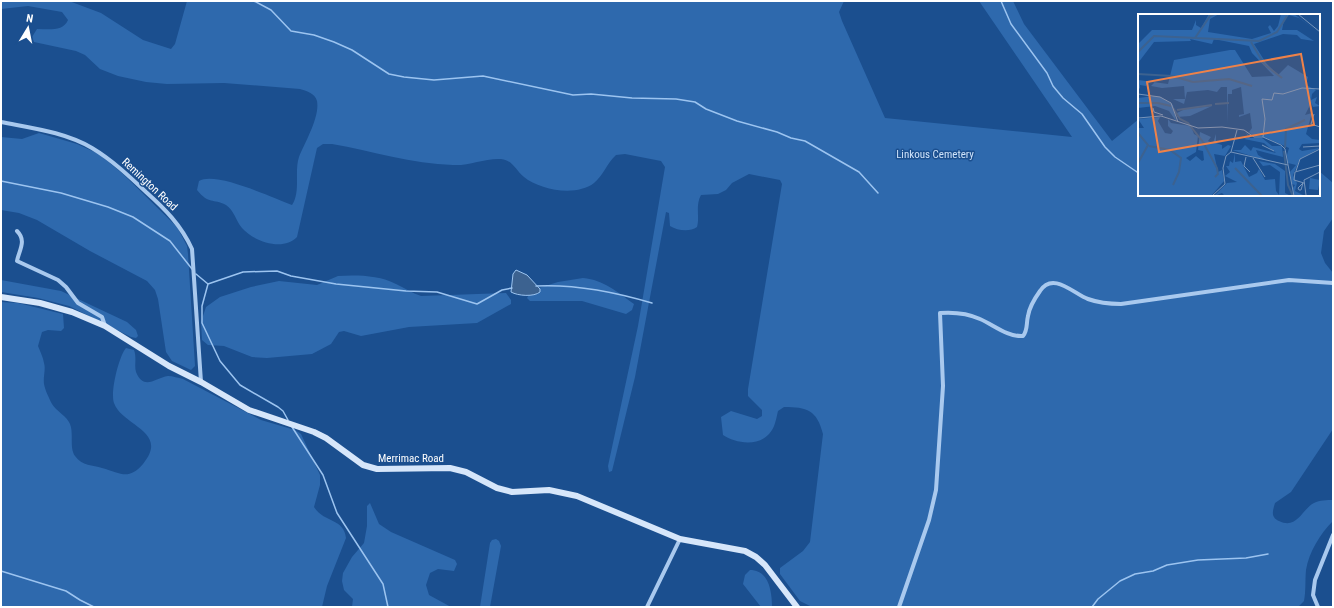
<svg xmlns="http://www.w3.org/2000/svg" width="1334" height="608" font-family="'Roboto Condensed',sans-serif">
	<rect width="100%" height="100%" fill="#1b4f8f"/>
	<path fill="#2e69ad" d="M1,1h68l32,12 42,27 28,9 4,-5 12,-43h657l-5,11 3,9 43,97 187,19 -93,-136h34l11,23 88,117 27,-22v76h180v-24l14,12v35l-9,13 -3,22 4,10 8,10v156l-42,63 -16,11c-2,7 -5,14 4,18 18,9 23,-12 35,-18 6,-3 13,-3 19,-3v21c-13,13 -24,31 -27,49 -1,11 0,21 -2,31l-6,6h-486l-12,-6 -20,-27v-6l23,-17 7,-9 13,-108c-6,-24 -16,-27 -39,-27l-6,4c-2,8 -3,17 -9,23 -12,13 -34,9 -46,1l-2,-18 10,-6 26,8 5,-3v-6l-14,-14v-7l34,-205 -2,-4 -31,-6 -17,9 -6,7 -8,4 -17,1c-6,11 -1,21 -4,32 -7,5 -19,4 -27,-1l-1,-13 -3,-1 -31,165 -23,94 -3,1 -1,-6 30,-140 27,-159 -4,-6 -36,-7 -9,1c-9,8 -13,21 -22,28 -18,14 -54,7 -70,-6 -8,-6 -11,-17 -23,-18 -16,-1 -32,7 -48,6 -41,-1 -81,-14 -121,-21h-9l-6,4 -20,89c-14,15 -44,4 -55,-9 -6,-7 -8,-18 -16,-23 -13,-7 -17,0 -29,-15l2,-9c17,-10 74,17 93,24 9,-14 2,-33 7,-48 6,-15 21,-40 18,-56 -2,-8 -11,-10 -17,-12l-76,-6 -57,1 -21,-2 -28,-6 -18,-7 -15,-14 -9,-4 -42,-9 -2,-5 5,-8c11,0 26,3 31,-9l-6,-8 -34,-6 -27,3z
		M39,133l38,11 22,10 24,20 54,53 10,19 1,8 7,112 -4,4 -19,-9 -6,-9 -8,-53 -3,-9 -8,-9 -57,-30 -53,-31 -18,-7 -18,-3v-73l21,2z
		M338,276c18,-1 41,-1 58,8 9,4 16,9 25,12l85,-3 5,7v4l-34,19 -68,4 -48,9 -17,-5 -5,1 -8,12 -19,10 -45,4 -15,-1 -28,-11 -16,-1 -6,-5 -1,-18 5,-15 14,-10 31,-10 28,-6 38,4z
		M583,278c21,2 34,14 51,26l-2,6 -6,4 -44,-13h-52l-3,-3 5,-8 26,-8z
		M1,280l60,11 66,31 9,8 2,6 -2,2 -5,-1 -62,-31 -31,-8 -37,-6z
		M1,302l17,1 45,11 1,14 -3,3 -13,-1 -6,2 -4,14c2,5 5,11 6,17 2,6 -1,14 0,21 1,6 5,14 8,20 4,7 15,12 18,20 4,10 -1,23 5,32 7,10 18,9 27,12 19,5 26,13 41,-4 27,-33 -21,-38 -29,-61 -4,-11 5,-47 12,-55l8,2c3,8 0,15 2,22 8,19 19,6 32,4 5,0 10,2 15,3l78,41 34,10 6,4 19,41v10l-6,22c10,16 30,11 32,31l-19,48 -5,21h-321z
		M370,503l9,21 12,8 64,28 2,4 -3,7 -16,-2 -8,4 -4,12 3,10 22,12h-99l1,-8 -9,-9 -2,-9 1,-8 9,-16 12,-14 3,-17v-20z
		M496,539l3,2 2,5 -11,61h-10l10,-64 2,-3z
		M750,570c19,0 22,22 22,37h-11l-18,-23 2,-9z"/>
	<path fill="#3c6290" stroke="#9cc4f0" d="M516,270l11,5 13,14v3c-6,5 -22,4 -29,0l2,-18z"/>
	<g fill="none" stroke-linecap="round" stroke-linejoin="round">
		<path stroke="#9cc4f0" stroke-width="1.5" d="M254,1l17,9 20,21 23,4 20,7 18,8 37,24 15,3 30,3 49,-4 90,19 18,-1 41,4 44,1 19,3 11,7 31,12 40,11 14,6 14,3 54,31 19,21
			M1001,1l10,23 36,49 6,13 10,12 19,16 23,33 10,10 22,15
			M1,181l60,12 47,14 25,10 37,24 22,28
			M196,274l12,10 35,-12 34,-1 14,5 45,8 70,7 31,1 40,12 25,-14 10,-2
			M208,284l-6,22v17l18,38 20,24 38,22 5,4 5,9
			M536,286c39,-2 79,6 116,17
			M292,427l31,48 14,38 46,71 5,23
			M1,571l65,20 14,9 14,7
			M1092,607l6,-8 22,-18 15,-7 18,-3 14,-6 31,-5 48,-2 22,-4"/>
		<path stroke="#a9c9ee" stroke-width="4" d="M1,122c30,6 64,10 91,26 20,12 37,28 54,44 19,17 35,33 46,57l9,133
			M17,231c10,10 2,19 0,30l41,19 8,7 12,16 24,14 3,9
			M647,607l33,-68
			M899,607l30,-87 7,-30 7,-104 -3,-73c14,-1 27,0 40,6 14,6 27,18 43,17 5,-6 3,-12 5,-20 1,-7 7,-18 12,-25 13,-20 34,3 48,8 11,4 22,5 33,5l168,-24 44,3
			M1318,607l-5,-12 2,-15 18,-45"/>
		<path stroke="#d6e6fa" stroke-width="6" d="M1,297l39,6 32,9 33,14 64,40 32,16 48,28 65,22 12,6 37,27 14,4 73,-1 16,4 31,16 15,4 37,-2 28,6 103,43 65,12 11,6 9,8 32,42"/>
	</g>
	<g text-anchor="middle" stroke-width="3" stroke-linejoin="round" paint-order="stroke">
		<g font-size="11" fill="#cfe3fa" stroke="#1b4f8f">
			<text x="935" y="158">Linkous Cemetery</text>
		</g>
		<g font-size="11" fill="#fff" stroke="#1b4f8f">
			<text transform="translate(150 184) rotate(43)" y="4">Remington Road</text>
			<text x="411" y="462">Merrimac Road</text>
		</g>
	</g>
	<g transform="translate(1138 14)">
		<rect width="182" height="182" fill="#1b4f8f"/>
		<path d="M71,0h10l-9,5 -2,13 44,7 19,-6 -3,-6 2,-2 4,6 4,-5 3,-12h13l26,19 -21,-15 -10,-3 -5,5 -2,10h15l17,11 -13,-2 -4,-4 -14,-1 -29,10 12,19 12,12 10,-10 20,12 -2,8 10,5 -4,4 -1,6 6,-3 -2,6 5,3 -7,1 -2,-4 -6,12 7,-2 -6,21 6,5 8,1v3l-18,1 -3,5 3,2 18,-3 -20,11 -7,16 4,8 -2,8 8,4h-9l-1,-7 2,-3 -3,-1 -2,-12 6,-7 -8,-2 -1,-8 2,-7 -27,-12 -10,-1 -3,-3 3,-4 -2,-15 -11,4v-2l5,-1 -3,-27 -9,3v4h-4l-1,30v-37h-6l-4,5 -9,-2 -21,2 -3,12 -11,-5h12l-1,-13 -22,2 -11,-2 4,-4h-5l-4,4 -6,-1v4l-2,-2v-7l30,4 6,-24 56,-10h5l17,27 22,-1 -22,-23 -3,-7 -35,-7 -2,5 -22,-5 1,2 -37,1 -16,21v-19l14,-14h40l4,-10v5l5,3zM16,82l7,1 12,8 3,16 -7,-10 -14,-5 -17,2v-10zM74,92l-22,10 -13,1v-4l8,-4zM22,103l-2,4 7,12 6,1 2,-3 -5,-5v-7l3,4 20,3 3,8 4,2 -2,16 -10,6 4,3 6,-5 6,5 2,-1 -1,-9 -5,-1 2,-18 11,5 -3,4 5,2 3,-9v9l6,2v4l6,-4 3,1 -6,10 -11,-2 4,18 4,-2 2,11 -12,14 -74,1v-68h6l-6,-9zM108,118l4,6h12l10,8h10l1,11 -27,-7 2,5 10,6 -36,-11h9l4,-5 6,6 2,-4 23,6 -12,-10 -20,-4 4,-2zM97,139v9l6,-1 8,16 8,-4 2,-4 6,11 10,-1 1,12 3,4 1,-23 -10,-7 -7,1 -4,-5 16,3 10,7v22l6,3h-66l-3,-3 -8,3 13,-13 10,-1 -12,-6 5,-4 -4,-6h3l1,-5 3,2zM172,164l10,2 -2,10 -9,-1z" fill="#2e69ad"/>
		<path fill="none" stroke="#3c6290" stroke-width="2" d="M57,24l15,-22 4,-2M113,28l13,22 18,14M0,38l16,-16 105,5 18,-9 10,-16M0,60l34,2 21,6 36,-3 23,7M0,89h20l13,3M77,90l14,-1M35,94l7,11 8,4 15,19 14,26 1,6 -3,3M39,96l35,-5M0,119l10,12 -10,18M11,132l21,4 11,8 -2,14 -6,13M147,134l1,-19 19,-9M146,137l4,34 5,11M97,154l27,28"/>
		<path fill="none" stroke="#7695bc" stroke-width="1" d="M160,0l22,18M0,80l22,3 11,6 7,19M15,94l1,4 9,3M176,100l-3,10 9,3M0,104l23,-2 37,12 24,-1 22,3 10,7h9l18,8 4,4 9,47M125,123l2,-18 -3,-20 10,1 2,-7 9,1 19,-6 18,1M124,131l12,6M165,133l17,-1M93,138l6,-22M108,143l-2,9 6,6M115,144l12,19M158,157l4,-12 20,-10M165,169l-2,7h-2l-1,-2zM166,169l-10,-3 1,-8 25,-7M168,181l-2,-15 16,-8M74,182l13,-12 -2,-16 3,-12 5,-4 57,13"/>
		<path fill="#ee8249" fill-opacity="0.15" stroke="#ee8249" stroke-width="2" d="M163,40l13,71 -155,27 -12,-70z"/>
		<rect width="182" height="182" fill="none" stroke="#fff" stroke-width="2"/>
	</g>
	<rect width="1334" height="608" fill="none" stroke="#ffffff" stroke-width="4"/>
	<g transform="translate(28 28) rotate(10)" stroke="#1b4f8f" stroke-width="3" paint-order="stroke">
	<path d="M0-3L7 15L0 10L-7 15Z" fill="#ffffff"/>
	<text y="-6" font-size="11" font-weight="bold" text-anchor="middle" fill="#ffffff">N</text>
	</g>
</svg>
